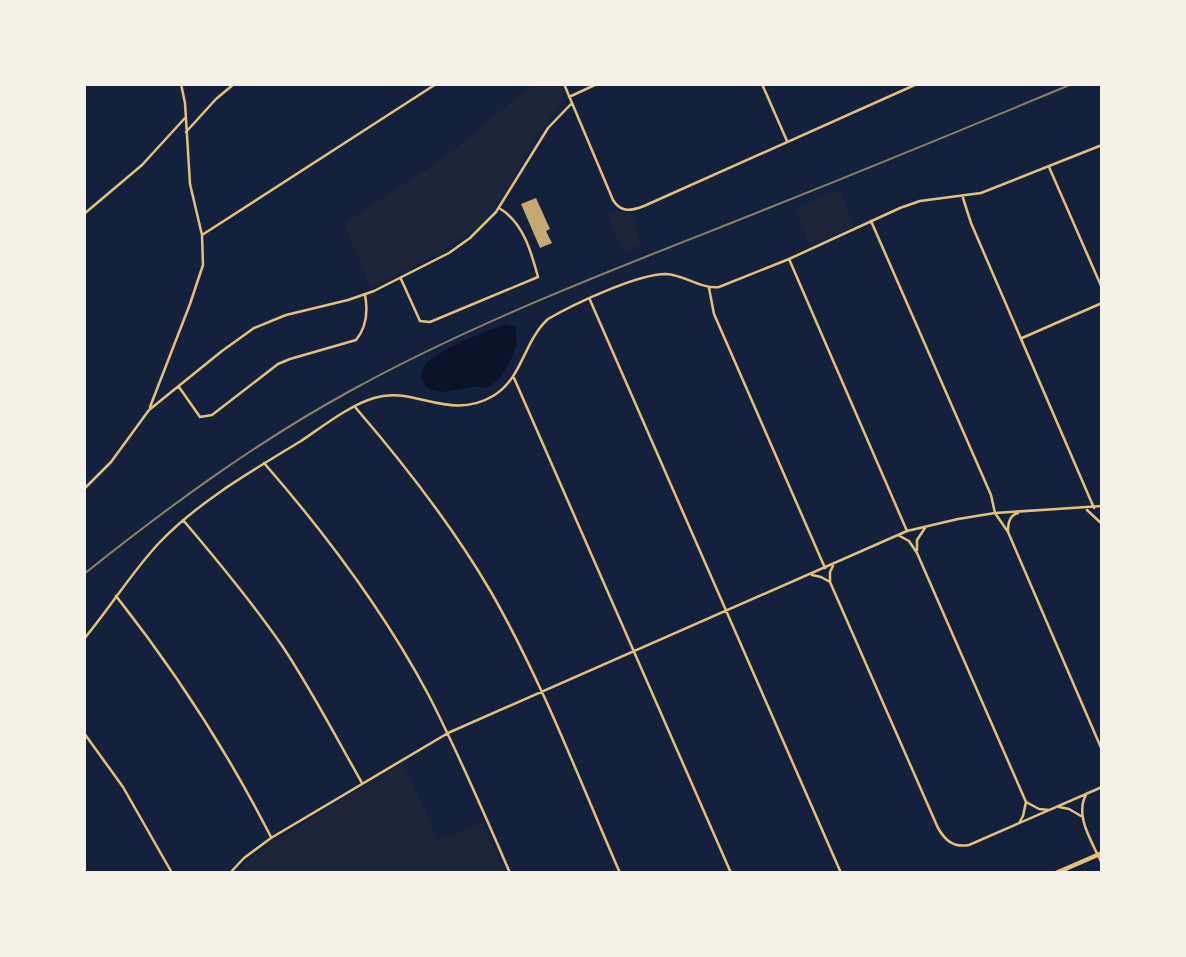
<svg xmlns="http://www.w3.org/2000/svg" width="1186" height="957" font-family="'Alegreya Sans',sans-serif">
	<rect width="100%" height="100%" fill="#14213d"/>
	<path fill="#1d2539" d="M533,84h27l4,16 -27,35 -31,58 -28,34 -35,24 -72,36 -27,-63 100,-66z
		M840,190l14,36 -44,20 -15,-37z
		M617,211l14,3 11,30 -19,8 -16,-37z
		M403,763l36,78 44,-19 23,51h-270l11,-12 24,-18z"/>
	<path fill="#0b132b" d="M506,324l9,3c4,11 1,22 -4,32 -4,11 -12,23 -24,28 -6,2 -10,-2 -16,0 -14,2 -42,13 -49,-7 -2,-5 0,-10 3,-15 11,-15 62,-34 81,-41z"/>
	<path fill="#c6a872" d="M536,198l14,31 -4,2 6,12 -12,5 -19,-44z"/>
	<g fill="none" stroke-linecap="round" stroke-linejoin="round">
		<path stroke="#e5c07b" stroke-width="2.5" d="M564,84l49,116c8,13 18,11 31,6l273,-122
			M762,84l25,57
			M569,97l28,-13
			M186,132l30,-33 18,-15
			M1049,167l53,121
			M963,198l8,25 123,285
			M84,214l58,-49 43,-47
			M871,221l120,274 4,18 13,19 94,218
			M202,235l234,-151
			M789,259l118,272
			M401,279l19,42 10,1 108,-45c-7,-26 -15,-55 -39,-69
			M709,288l5,26 111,254
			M590,300l251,573
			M1022,338l80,-35
			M514,378l217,495
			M179,387l21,30 12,-2 66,-51 12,-5 66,-19c11,-13 12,-29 9,-45
			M150,407l40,-103 13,-39 -1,-30 -12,-51 -5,-81 -4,-19
			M355,407c50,58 97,118 136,185 51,89 88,187 129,281
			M264,463c62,71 119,147 164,231 30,58 56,119 82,179
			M84,489l27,-27 38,-52 73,-59 32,-23 32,-13 62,-15 26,-9 75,-38 21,-15 26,-26 52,-84 24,-25
			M1087,510l15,14
			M183,520c35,41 69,82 100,127 29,44 53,90 79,136
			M1008,532c0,-9 1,-16 10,-19
			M898,535l11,6 8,12 109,249 -3,14 -4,7
			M917,550v-10l8,-12
			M812,575l9,2 9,5 108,246c7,12 15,20 31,17l133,-58
			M830,582v-10l3,-6
			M116,596c60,76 111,155 155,241
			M84,639c26,-31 47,-66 75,-96 40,-42 93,-72 142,-102 21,-14 49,-36 73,-43 39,-13 75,24 119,-2 30,-18 30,-54 55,-77 26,-15 89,-45 118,-45 19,1 34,15 53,13l70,-28 111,-51 20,-7 61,-8 121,-48
			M84,733l39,54 49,86
			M1087,793c-14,22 6,50 15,71
			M1026,802l13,7 10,1
			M1059,807l10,2 12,7
			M230,873l14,-15 27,-20 177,-105 459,-202 51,-12 37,-6 107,-7"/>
		<path stroke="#e5c07b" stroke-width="4.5" d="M1056,873l46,-20"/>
		<path stroke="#918062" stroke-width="2" d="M84,574c84,-67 171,-131 266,-183 120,-66 249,-116 376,-166 116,-46 231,-93 346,-141"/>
	</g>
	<rect width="1186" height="957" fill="none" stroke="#f6f1e7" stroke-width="172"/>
</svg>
